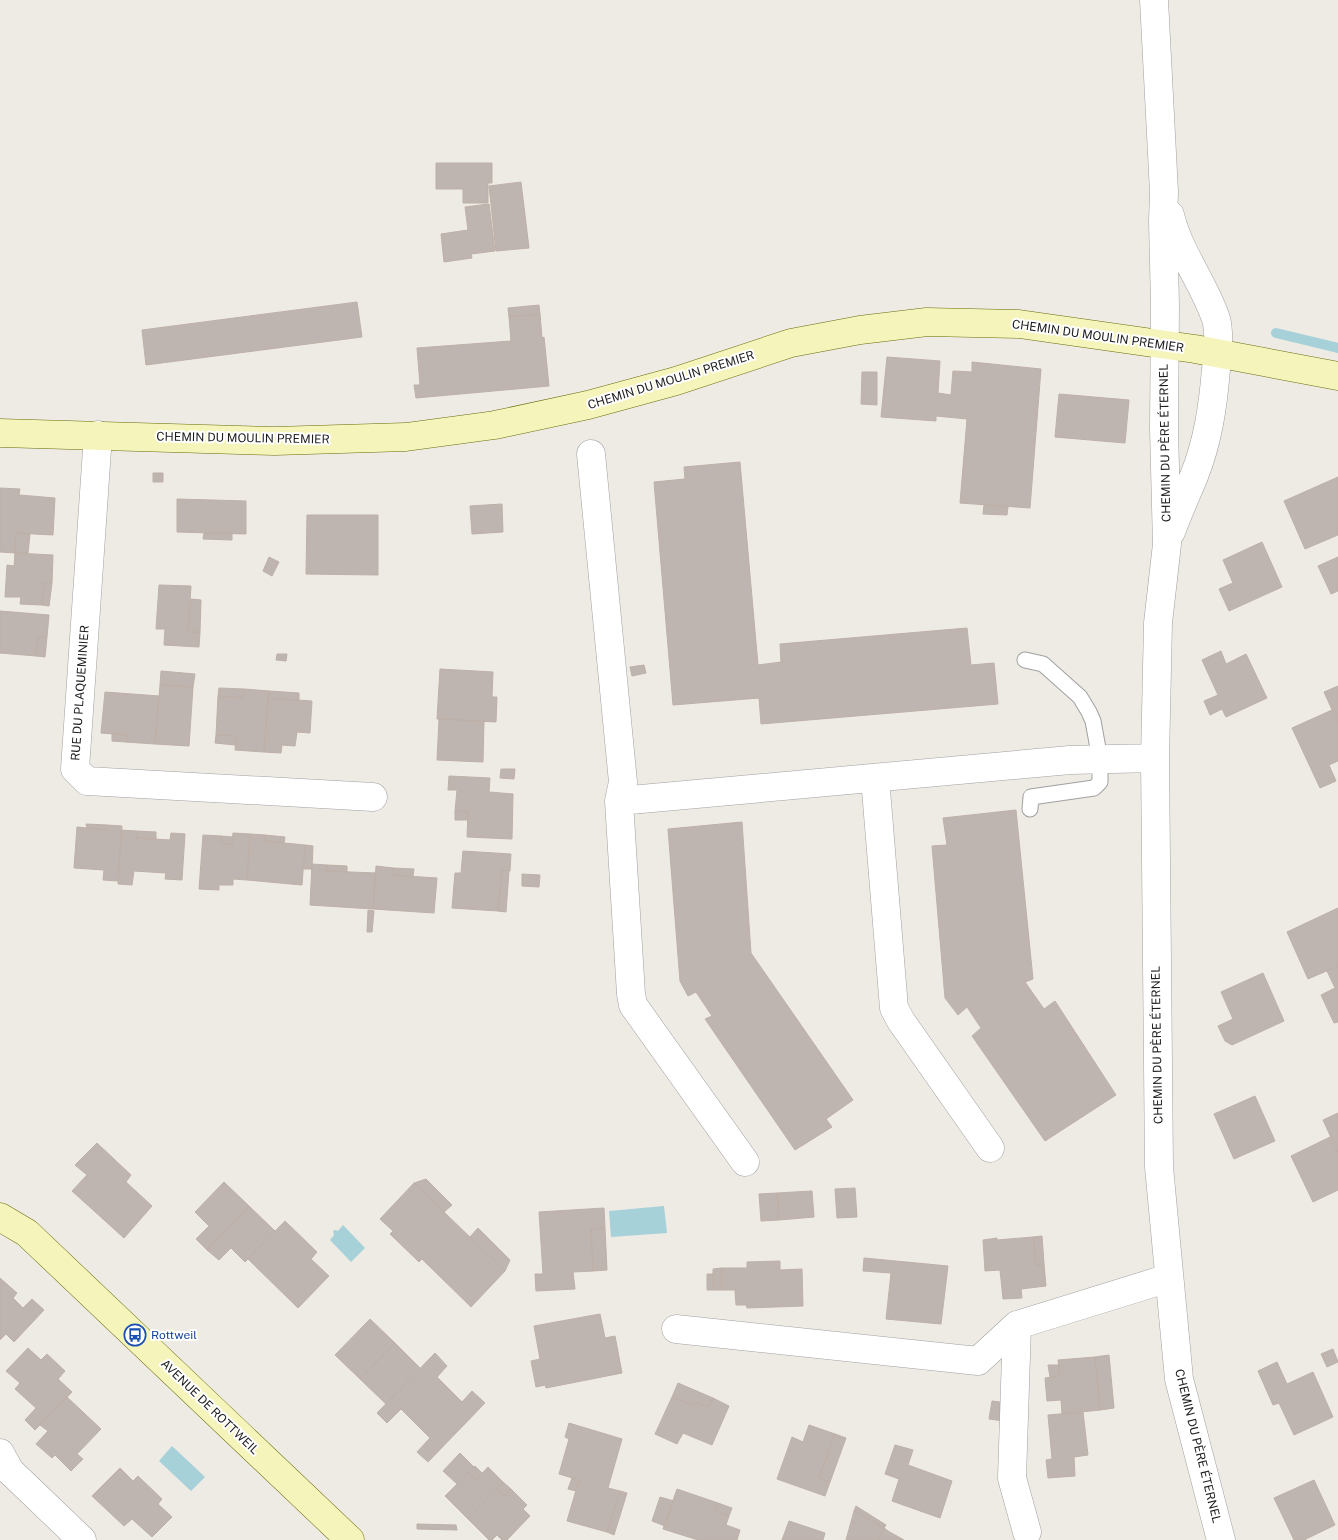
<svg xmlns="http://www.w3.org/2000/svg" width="1338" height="1540" font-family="'Public Sans',sans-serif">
	<rect width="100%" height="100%" fill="#eeeae4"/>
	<path fill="#a6d1d9" d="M664,1206l3,27 -56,4 -2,-26z
		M343,1225l22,23 -14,14 -21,-22 4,-5 -1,-4 2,-1 3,1z
		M172,1446l33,31 -14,14 -32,-30z"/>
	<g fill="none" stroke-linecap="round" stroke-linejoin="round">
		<path stroke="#a6d1d9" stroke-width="10" d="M1276,333l62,15"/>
	</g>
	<path fill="#beb5b0" stroke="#beb0a7" d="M436,163h56v20h-4v20h-25v-14h-27z
		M521,182l8,66 -33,3 -7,-65z
		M489,204l6,47 -24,3 1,4 -28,4 -3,-28 27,-4 -3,-23z
		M357,302l5,35 -216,28 -4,-35z
		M539,305l1,9 -31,3 -1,-9z
		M540,314l2,24 2,-1 5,49 -133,12 -2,-13h6l-3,-37 94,-7 -2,-24z
		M887,357l53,4 -2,32 13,2 2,-24 19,1v-10l69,7 -11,139 -70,-5 7,-84 -31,-3v5l-55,-4z
		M862,372h15v33l-16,-1z
		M1059,394l70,6 -4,43 -70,-6z
		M740,462l18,203 23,-3 -1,-18 187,-16 4,37 23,-2 4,41 -237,20 -2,-26 -86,7 -19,-223 31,-3 -1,-12z
		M153,473h10v9h-10z
		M1338,477v58l-33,14 -21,-48z
		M0,488l20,1 -1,6 36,3 -2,37 -37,-2 -1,20 -15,-1z
		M177,499l69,2v33l-69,-2z
		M502,504l1,28 -31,2 -2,-28z
		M984,505l24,2 -1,8 -24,-1z
		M307,515h71v60l-72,-1z
		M16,533l14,1 -2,19h-13z
		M204,533h28v7l-29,-1z
		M1262,542l20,45 -53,24 -10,-22 14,-6 -10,-23z
		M15,553l38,2 -1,28h-8l-2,22 -22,-1 1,-7h-16l2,-32 7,1z
		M269,557l10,5 -7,14 -9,-5z
		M1338,557v34l-7,3 -13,-28z
		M44,583h8l-3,23 -7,-1z
		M159,585l32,1 -3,46h12l-1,15 -35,-2 1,-16h-9z
		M191,599l10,1 -1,32h-12z
		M0,611l49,4 -2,22h-9l-2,19 -36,-3z
		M38,637h9l-2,20 -9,-1z
		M1221,651l5,13 20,-10 21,44 -41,19 -4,-8 -12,6 -6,-14 14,-6 -16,-35z
		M277,654h10l-1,7 -10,-1z
		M644,665l2,8 -14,3 -2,-9z
		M440,669l53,3 -1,25h5l-1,25 -59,-3z
		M161,671l34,3 -2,13 -33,-2z
		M160,685l33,2 -4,59 -34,-2z
		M1338,686v37l-14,-31z
		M219,688l25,1 -1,9 -25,-2z
		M244,689l25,2 -5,61 -29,-2 1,-14 -20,-1 2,-39 25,2z
		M269,691l30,2v7l-31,-2z
		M105,692l54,4 -4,48 -29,-2 1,-7 -26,-2z
		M268,698l44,3 -2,32 -13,-1 -2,14 -13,-1 -1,8 -17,-1z
		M1332,710l6,13v38l-9,4 7,16 -16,7 -28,-60z
		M439,719l45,2 -1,41 -46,-2z
		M112,734l15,1 -1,7 -14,-1z
		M216,735l20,1 -1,9 -20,-2z
		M501,769h14l-1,10 -14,-1z
		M449,776l41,2 -1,14 24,2 -1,45 -45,-2 1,-25 -13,-1 2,-21h-9z
		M1016,810l17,169 -8,3 19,27 11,-8 61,94 -71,46 -73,-105 9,-8 -14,-21 -9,8 -13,-17 -13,-152 15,-1 -4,-27z
		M455,811l13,1v8h-13z
		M742,822l9,131 102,147 -27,19 6,8 -37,23 -90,-131 7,-3 -16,-24 -8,4 -8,-15 -12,-152z
		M86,824l21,1v5l-20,-2z
		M107,825l15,1 -4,55 -15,-1 1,-10 -30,-2 3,-41 30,3z
		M121,830l15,1v7l34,2 1,-7 14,1 -3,46 -17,-1 1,-6 -32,-2 -2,14 -14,-1z
		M136,831l20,1v7l-20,-1z
		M233,833l17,1 -3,46 -14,-1v6h-14v5l-20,-1 4,-54 18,1v7l11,1z
		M250,834l15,1 -1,6 41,4 -3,40 -55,-5z
		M265,835l20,2 -1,6 -20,-2z
		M221,836l12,1 -1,7 -11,-1z
		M305,845l8,1 -1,23h-8z
		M463,851l48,3 -1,17 -8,-1 -4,41 -46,-3 3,-35h6z
		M312,864l15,1 -1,6 50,2 -3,36 -63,-4z
		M327,865l20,1v6l-21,-1z
		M376,866l17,2 -1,7 45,3 -3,35 -61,-4z
		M393,868l21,1 -1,7 -21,-1z
		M502,870l7,1 -3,41 -8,-1z
		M522,874l18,1 -1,12 -17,-1z
		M1338,908v58l-30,13 -21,-47z
		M368,910l6,1 -2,21h-5z
		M1338,966v56l-4,1 -13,-28 14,-7 -8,-17z
		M1263,973l21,48 -52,24 -7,-4 -7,-15 15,-7 -12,-27z
		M1255,1096l20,45 -41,18 -20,-45z
		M1338,1113v40l-15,-33z
		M1330,1137l8,16v37l-25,12 -22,-46z
		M97,1143l34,32 -5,7 26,24 -28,32 -52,-47 15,-16 -12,-10z
		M426,1179l26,26 -8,7 -30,-29z
		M224,1182l25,24 -42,44 -11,-11 13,-13 -14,-14z
		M414,1183l91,88 -34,36 -49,-48 -3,3 -29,-28 3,-3 -13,-12z
		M855,1188l2,29 -20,1 -2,-29z
		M812,1191l2,26 -35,3 -2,-27z
		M777,1193l2,27 -18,1 -2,-27z
		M249,1206l26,25 -30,31 -14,-14 -12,12 -12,-10z
		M604,1208l1,20 -14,1 2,42 -20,1 2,17 -39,2 -1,-17h8l-4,-62z
		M285,1221l32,31 -6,7 18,17 -31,32 -50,-49z
		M478,1228l32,32 -5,11 -35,-34z
		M605,1228l2,42 -14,1 -2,-42z
		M1042,1236l2,28 -8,1 -3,-28z
		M1033,1237l3,28 8,-1 2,22 -25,3 1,9 -19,1 -3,-29 -15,1 -2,-31 14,-2v2z
		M864,1258l84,8 -7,58 -55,-5 5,-46 -28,-2z
		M780,1261v9l22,-1 1,37 -56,2 -1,-3h-10l-1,-15h-14v-22h26v-6z
		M721,1268v22h-8v-21z
		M707,1274h6v16h-6z
		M0,1278l17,15 -4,5 10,10 9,-9 12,11 -30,32 -8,-8 -6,6z
		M600,1314l5,24 10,-2 7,37 -76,15 -1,-3 -9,2 -5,-26 9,-2 -6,-33z
		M370,1319l25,24 -35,36 -25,-24z
		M395,1343l25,25 -34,36 -26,-25z
		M28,1348l13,12 6,-6 18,17 -7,8 14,13 -37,38 -10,-10 11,-12 -21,-19 5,-6 -14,-12z
		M1333,1349l5,13 -11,5 -6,-13z
		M435,1353l12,13 -10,11 25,25 10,-11 13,12 -57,59 -11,-10 13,-14 -29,-29 -14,14 -10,-10z
		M1109,1355l5,53 -14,2 -5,-53z
		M1095,1357l5,53 -38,4 -1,-14 -14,1 -2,-23 15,-2 -2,-16z
		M1277,1362l10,22 26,-12 20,45 -39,18 -15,-32 -6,2 -15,-34z
		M1048,1365h11l1,11 -10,1z
		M678,1383l35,15 -4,9 -13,-5 -2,4 -22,-9z
		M67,1397l34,32 -24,25 6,5 -12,12 -16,-16 -3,3 -16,-14 12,-13 -8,-6z
		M672,1397l22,9 2,-4 13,5 4,-9 16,8 -17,39 -29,-12 -6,11 -22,-10z
		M992,1401l15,2 -3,18 -15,-2z
		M1083,1412l5,43 -14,2 1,19 -27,2 -2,-18 6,-1 -4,-44z
		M569,1423l53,16 -14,49 12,3 -13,41 -40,-11 12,-41 -20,-6 10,-35 -4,-2z
		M809,1425l26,9 -16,44 11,4 -5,14 -48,-17 15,-42 11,5z
		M835,1434l11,4 -16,44 -11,-4z
		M895,1445l18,5 -5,15 44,16 -12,37 -48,-17 7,-22 -14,-5z
		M460,1453l14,14 -17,17 -14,-13z
		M475,1466l7,7 -6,7 -8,-7z
		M488,1467l15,15 -35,37 -23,-23 23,-23 8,7z
		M120,1468l13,13 5,-5 24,23 -4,5 14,13 -20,20 -20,-18 -8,7 -32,-30z
		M572,1478l7,2 -3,11 -8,-2z
		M1314,1480l21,45 -31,15h-10l-20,-42z
		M503,1482l8,7 -6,7 -8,-7z
		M497,1489l8,7 6,-7 16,16 -4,4 7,7 -23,24h-5l-5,-5 -5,5h-3l-21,-21z
		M677,1489l41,14 -4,8 15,5 -3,9 14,5 -3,10h-39l-35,-11z
		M620,1491l7,2 -13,42 -7,-3z
		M660,1497l14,4 -9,25 -13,-5z
		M718,1503l14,5 -3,8 -15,-5z
		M856,1506l30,19 -2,3 -30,-17z
		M854,1511l30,17 -6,12h-32z
		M789,1521l36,12 -2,7h-41z
		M417,1524l39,1 1,5 -40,-1z
		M884,1528l4,3 16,9h-26z"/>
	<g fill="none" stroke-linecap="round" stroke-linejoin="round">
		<g stroke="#a1a1a1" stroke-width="17">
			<path id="lane" d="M1025,660l18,4 37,33 9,15 4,9 7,38v23l-6,6 -63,9 -1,12"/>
		</g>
		<g stroke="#a1a1a1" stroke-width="29">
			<path id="street" d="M1154,0l10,192 -1,29 2,84 -1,124 3,115 -9,79 -3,135 4,409 20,212 42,161
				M1170,215c9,38 34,68 46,104 4,15 2,35 0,50 -3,37 -8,72 -22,107 -8,19 -16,37 -23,56
				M98,435l-23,334 12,12 286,16
				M591,454l32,328 -4,19 12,193 2,11 112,157
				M875,778l19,230 7,13 89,127
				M619,801l451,-41 85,-2
				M1017,1325l-5,153 15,54
				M676,1329l302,32 39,-36 152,-47
				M0,1453l10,18 72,69"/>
		</g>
		<g stroke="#696d0b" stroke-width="29">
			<path id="secondary" d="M0,433l275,8 131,-4 89,-12 93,-20 88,-24 115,-38 69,-13 67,-8 92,2 176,25 143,27
				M0,1217l27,16 323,307"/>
		</g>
		<use href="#lane" stroke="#fff" stroke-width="15"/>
		<use href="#street" stroke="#fff" stroke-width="28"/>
		<use href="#secondary" stroke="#f5f4ba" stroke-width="28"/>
	</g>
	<defs>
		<g id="bus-ring" transform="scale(1.125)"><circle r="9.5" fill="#fff" stroke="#1a4fb4" stroke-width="1.5"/><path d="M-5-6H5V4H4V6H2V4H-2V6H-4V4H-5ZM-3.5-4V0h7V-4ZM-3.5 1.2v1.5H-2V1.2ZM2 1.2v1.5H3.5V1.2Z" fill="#1a4fb4"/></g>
	</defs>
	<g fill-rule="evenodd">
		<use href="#bus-ring" x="135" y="1335"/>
	</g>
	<g text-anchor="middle" stroke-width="4" stroke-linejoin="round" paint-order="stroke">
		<g font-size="12" fill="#1d1d1d" stroke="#fff">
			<text transform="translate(1098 336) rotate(8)" y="4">CHEMIN DU MOULIN PREMIER</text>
			<text transform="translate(671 380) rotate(-17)" y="4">CHEMIN DU MOULIN PREMIER</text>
			<text transform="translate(243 438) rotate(1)" y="4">CHEMIN DU MOULIN PREMIER</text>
			<text transform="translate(1165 443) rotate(-91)" y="4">CHEMIN DU PÈRE ÉTERNEL</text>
			<text transform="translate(80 693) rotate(-86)" y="4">RUE DU PLAQUEMINIER</text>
			<text transform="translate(1157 1045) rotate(-91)" y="4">CHEMIN DU PÈRE ÉTERNEL</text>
			<text transform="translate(210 1407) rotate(44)" y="4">AVENUE DE ROTTWEIL</text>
			<text transform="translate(1198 1446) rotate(76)" y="4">CHEMIN DU PÈRE ÉTERNEL</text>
		</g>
		<g font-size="12" fill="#164399" stroke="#fff" text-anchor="start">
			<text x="151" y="1339">Rottweil</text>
		</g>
	</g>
</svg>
